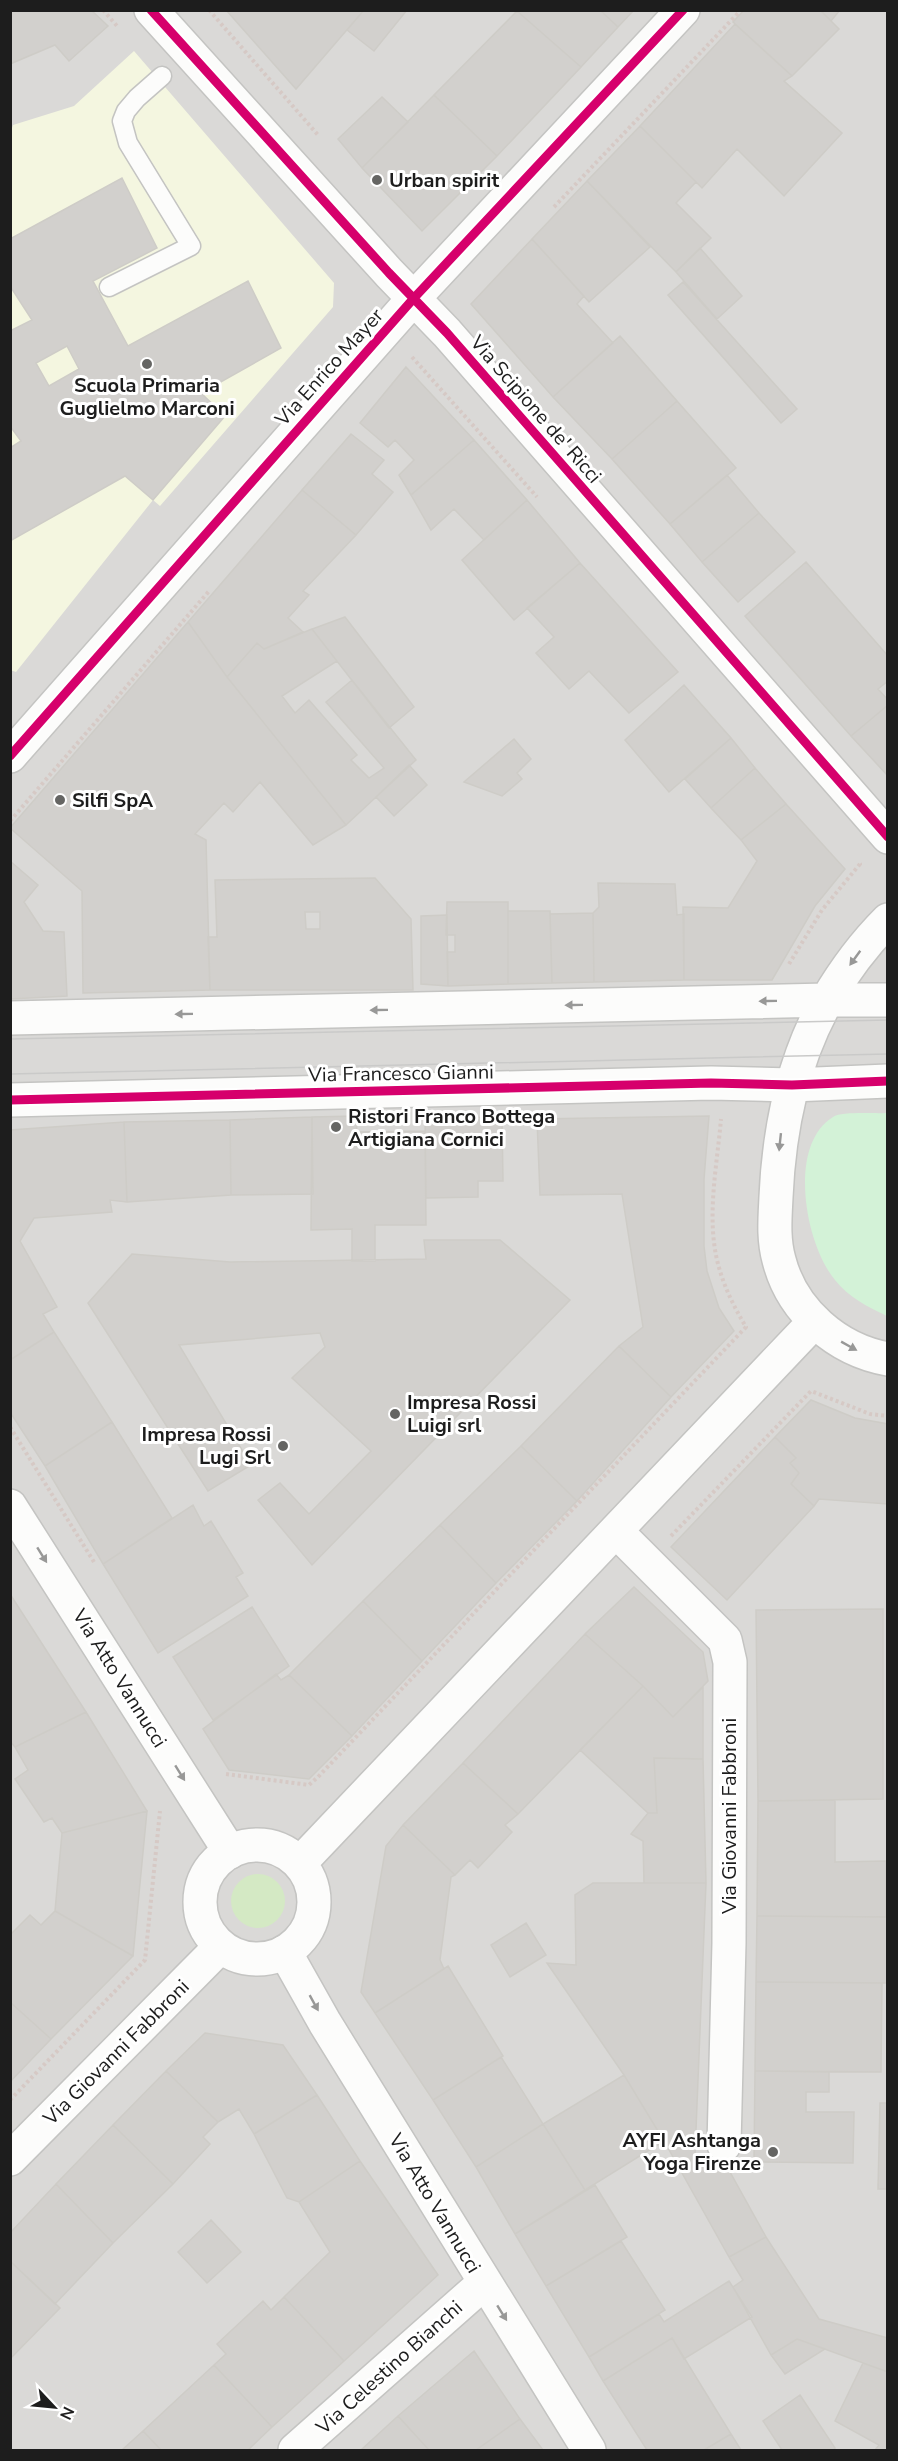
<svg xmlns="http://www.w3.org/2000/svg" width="898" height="2461" font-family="'Nunito Sans',sans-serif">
	<rect width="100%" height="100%" fill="#ebeae6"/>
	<path fill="#dad9d7" d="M11,11h876v2439h-876z"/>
	<path fill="#f4f6e0" d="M134,51l200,232 -1,24 -173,199 -7,-6 -137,172 -6,-2v-536l3,-9 61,-19z"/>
	<path fill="#d4e9c4" d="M231 1901a27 27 0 1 1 54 0a27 27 0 1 1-54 0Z"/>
	<path fill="#d3f2d7" d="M887,1113h1l-1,203c-19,-9 -39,-19 -52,-36 -30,-36 -48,-135 -2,-163 9,-6 42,-3 54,-4z"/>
	<path fill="#d2d0cd" stroke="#ceccc7" stroke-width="1.5" fill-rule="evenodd" d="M10,10h81l17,16 -39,35 -14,-16 -45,19z
		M226,10h138l-68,79z
		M364,10h43l-33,41 -27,-21z
		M600,10l18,17 -37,40 -64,-56z
		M600,10h34l-16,17z
		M744,10h76l19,19 -47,47 -59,-54z
		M820,10h20l-9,11z
		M517,11l64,56 -84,89 -63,-61z
		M735,24l57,52 -8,5 58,52 -58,63 -47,-47 -35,39 -62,-62z
		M434,95l63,61 -75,75 -60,-63z
		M382,97l26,25 -46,46 -24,-29z
		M640,126l56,56 -20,21 35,35 -35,34 -89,-91z
		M122,178l35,70 -64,33 35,65 120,-65 33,67 -80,45 24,23 -72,84 -28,-24 -115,65v-93l11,-7 -11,-15v-95l22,-11 -22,-34v-47zM67,346l12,23 -30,17 -13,-23z
		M587,181l63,66 -61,55 -57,-63z
		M532,239l52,57 -7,8 36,39 -60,54 -82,-93z
		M700,248l42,48 -25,23 -41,-47z
		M683,282l114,127 -16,14 -113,-128z
		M620,336l57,65 -65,58 -59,-62z
		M406,367l68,73 -63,55 -12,-20 15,-15 -19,-20 -7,7 -28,-24z
		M677,401l59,67 -66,56 -58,-65z
		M351,434l33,26 -12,14 21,18 -37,43 -54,-45z
		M474,440l53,60 -43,40 -30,-31 -23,21 -20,-35z
		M727,475l32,38 -57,49 -32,-38z
		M302,490l54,45 -53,56 6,4 -21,23 15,14 -39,17 -7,-6 -30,34 -39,-55z
		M527,500l53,63 -66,57 -52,-60z
		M759,513l36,39 -57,50 -36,-40z
		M806,562l82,94v25l-10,8 10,11v5l-37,31 -106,-120z
		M580,563l98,109 -49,41 -40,-42 -20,18 -33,-36 18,-16 -27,-29z
		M345,617l69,90 -25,21 -77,-99z
		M188,622l39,55 119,148 -33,20 -53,-63 -27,30 -9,-9 -29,31 11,6 4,150 -127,3 -1,-102 -72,-63z
		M312,629l25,32 -55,35 13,17 14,-13 48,55 -6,5 18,18 15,-10 -58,-66 26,-22 64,80 -70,65 -119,-148 30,-34 7,6z
		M684,685l47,53 -62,54 -44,-52z
		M888,705v71l-37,-40z
		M731,738l24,30 -44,40 -26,-29z
		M514,739l17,20 -14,14 5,6 -20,17 -38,-14z
		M409,765l18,20 -33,31 -18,-19z
		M755,768l31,36 -45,36 -30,-32z
		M786,804l59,65 -30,37 -43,74h-88l-1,-73 45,1 29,-47 -16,-21z
		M10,861l28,24 -14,17 19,29 21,1 3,64 -57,3z
		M375,878l36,41 2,71h-203l-2,-53h9l-2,-57zM305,912h15v17h-14z
		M598,883l77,1 2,31 7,-1v66l-90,2 -1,-69 6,-6z
		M447,902h61v82l-60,2 -1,-34h8v-17h-9z
		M508,911h42l2,72 -44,1z
		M593,913l1,69 -42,1 -2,-69z
		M447,915l1,71 -27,-2v-68z
		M356,1116l1,16 68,-1 1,94h-51v36h-23v-32l-41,1 1,-113z
		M425,1116l77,2 1,63h-25v16l-52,1z
		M709,1116l-5,63v67l3,25 12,37 15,23 -63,66 -52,-51 24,-19 -21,-133 -82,1 -3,-76z
		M312,1117l1,77 -82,1 -1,-75z
		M230,1120l1,75 -104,7 -3,-80z
		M124,1122l3,80 -17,-2 2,12 -78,6 -14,23 37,66 -14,7 11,18 -44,28v-230z
		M424,1240h76l70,60 -258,265 -54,-65 22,-17 29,31 62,-63 -79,-73 33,-31 -5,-14 -141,12 72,120 -43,26 -120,-188 44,-49 98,8 196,-3z
		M54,1332l58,90 -67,44 -35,-54v-52z
		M619,1346l52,51 -94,104 -56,-55z
		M811,1400l44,18 33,6v80l-69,-5 -5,7 -23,-22 8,-11 -9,-10 6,-5 -21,-21z
		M112,1422l60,96 -69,46 -58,-98z
		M775,1437l21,21 -6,5 9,10 -8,11 23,22 -87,94 -56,-53z
		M521,1446l56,55 -81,82 -56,-58z
		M193,1505l11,21 7,-5 32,52 -7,4 12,19 -90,57 -55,-89z
		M440,1525l56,58 -74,78 -59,-60z
		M634,1587l69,65 5,29 -35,36 -30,-31 -58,-52z
		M10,1594l76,118 -71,35 -5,-6z
		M363,1601l59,60 -70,75 -63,-61z
		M252,1607l37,59 -76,54 -40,-63z
		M883,1609v190l-125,2 -2,-191z
		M585,1634l58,52 -125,128 -55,-51z
		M276,1674l5,6 8,-5 63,61 -43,43 -80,-9 -26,-41z
		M643,1686l30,31 30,-30v72l-49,-1 3,55h-9l-68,-63z
		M86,1712l61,99 -85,22 -10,-15 -8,4 -29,-43 13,-9 -13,-23z
		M654,1758l49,1 3,124h-62l-1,-42 -12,-7 17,-21h9z
		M463,1763l55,51 -13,11 7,7 -34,36 -8,-8 -15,15 -52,-50z
		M835,1800v62l51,-1v56l-129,-1 1,-115z
		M147,1811l-14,145 -78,-45 7,-78z
		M403,1825l52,50 -4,2 -11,83 4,9 -69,44 -14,-21 25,-146z
		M886,1869h2v48h-2z
		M593,1883h113l-11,271h25l46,83 -37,20 -65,-116 -40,-66 -77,-112 29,2 -1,-70z
		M55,1911l78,45 -82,83 -41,-37v-67l20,-20 11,10z
		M757,1916l131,1v66l-132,-1z
		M526,1923l20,32 -36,22 -19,-32z
		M448,1966l55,90 -70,44 -58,-87z
		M756,1982l126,1 -1,89 -126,-1z
		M10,2002l41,37 -41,43z
		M205,2033l78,12 34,50 -63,39 -15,-25 -21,13 -52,-51z
		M501,2057l42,67 -67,43 -43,-67z
		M166,2071l52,51 -15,15 7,7 -37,40 -60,-59z
		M755,2071l74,1v20h-23v20h48l-1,51 -99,-1z
		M624,2075l40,66 -79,49 -42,-66z
		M317,2095l43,66 -61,41 -12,-4 -33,-64z
		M880,2103h8v86h-10z
		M543,2124l42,66 -70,44 -39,-67z
		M113,2125l60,59 -60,59 -57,-59z
		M360,2161l78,114 -94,86 -60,-64 46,-45 -31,-50z
		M56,2184l57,59 -58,61 -45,-43v-28z
		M595,2185l32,52 -81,49 -31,-52z
		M211,2220l30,32 -34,31 -29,-31z
		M766,2237l53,82 69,19v34l-91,-33 -26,16 -38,-68 10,-7 -14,-23z
		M621,2241l44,69 -76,47 -43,-71z
		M10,2261l50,47 -50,51z
		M729,2281l23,36 -68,42 -12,-21 -69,43 -14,-24 70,-43 5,8z
		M284,2297l60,64 -72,66 -58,-62 12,-11 -9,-10 46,-43 8,9z
		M672,2338l59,96 -27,16h-57l-44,-69z
		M797,2339l28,10 -40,25 -14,-19z
		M474,2351l46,68 -44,31h-47l-31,-34z
		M863,2363l25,9v78h-13l4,-5 -44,-24z
		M214,2365l58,62 -24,23h-87l-18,-19z
		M800,2395l35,53 -1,2h-52l-19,-29z
		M398,2416l31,34h-68z
		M520,2419l23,31h-67z
		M143,2431l18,19h-39z
		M731,2434l10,16h-37z"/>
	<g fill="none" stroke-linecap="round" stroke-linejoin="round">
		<g stroke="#c4c4c2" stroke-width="21">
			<path id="service" d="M109,287l82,-41 -63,-103 -6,-22 4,-10 11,-13 25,-22"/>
		</g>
		<g stroke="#c4c4c2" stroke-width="36">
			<path id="minor" d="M151,10l238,263 58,60 441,504
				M10,756l404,-458 269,-288
				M827,1000h61
				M10,1506l220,346
				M616,1531l109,109 5,22 -1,281 -5,202
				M285,1952l40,71 264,427
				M295,2450l189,-167"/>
		</g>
		<g stroke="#c4c4c2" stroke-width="36">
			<path id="tertiary" d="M888,920c-24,24 -44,51 -61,80 -34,60 -48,128 -51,197 -1,21 -3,42 3,63 13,51 58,90 109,99
				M10,1018l817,-18
				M10,1100l701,-17 81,2 96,-4
				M200 1902a57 57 0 1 1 114 0a57 57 0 1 1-114 0Z
				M300,1863l515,-542
				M10,2159l211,-213"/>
		</g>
		<path stroke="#d6c9c5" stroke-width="4" stroke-dasharray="3 3" stroke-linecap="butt" d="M103,10l14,16
			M209,10l109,125
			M554,207l187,-197
			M412,357l125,140
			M10,821l200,-231
			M789,964l33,-54 38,-46 -1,-1
			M10,1427l84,135
			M671,1536l140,-145 59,23 18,2
			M226,1774l83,11 9,-8 428,-450c-12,-20 -22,-40 -28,-63 -12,-46 -1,-98 3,-145
			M10,2100l135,-140 15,-149"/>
		<use href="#service" stroke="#fcfcfb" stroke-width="18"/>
		<use href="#minor" stroke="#fcfcfb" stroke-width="33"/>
		<use href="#tertiary" stroke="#fcfcfb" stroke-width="33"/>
		<path stroke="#cacac9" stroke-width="1.5" d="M10,1039l878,-19
			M10,1074l878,-20"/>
		<g stroke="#fff" stroke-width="13">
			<path id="cycleway" d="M151,10l238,263 58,60 441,504
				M10,756l404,-458 269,-288
				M10,1100l701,-17 81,2 96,-4"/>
		</g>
		<use href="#cycleway" stroke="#d6006c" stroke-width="9"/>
	</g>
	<defs><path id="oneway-solid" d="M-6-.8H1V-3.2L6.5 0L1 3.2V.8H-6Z" transform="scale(1.5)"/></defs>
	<g fill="#989897">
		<use href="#oneway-solid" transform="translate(855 958) rotate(126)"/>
		<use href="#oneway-solid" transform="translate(768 1001) rotate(179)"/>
		<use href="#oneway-solid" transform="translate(574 1005) rotate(179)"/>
		<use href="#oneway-solid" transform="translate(379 1010) rotate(179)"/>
		<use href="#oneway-solid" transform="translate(184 1014) rotate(179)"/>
		<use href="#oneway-solid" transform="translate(780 1142) rotate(96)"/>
		<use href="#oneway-solid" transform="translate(849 1346) rotate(29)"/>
		<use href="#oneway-solid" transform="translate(42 1555) rotate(58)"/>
		<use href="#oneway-solid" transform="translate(180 1773) rotate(58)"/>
		<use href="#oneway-solid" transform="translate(314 2003) rotate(61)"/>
		<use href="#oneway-solid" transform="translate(502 2313) rotate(58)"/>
	</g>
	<g fill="#656563" stroke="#fff" stroke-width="2">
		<circle cx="377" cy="180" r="6"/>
		<circle cx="147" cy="364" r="6"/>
		<circle cx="60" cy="800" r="6"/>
		<circle cx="336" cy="1127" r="6"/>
		<circle cx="395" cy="1414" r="6"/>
		<circle cx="283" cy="1446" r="6"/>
		<circle cx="773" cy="2152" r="6"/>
	</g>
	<g text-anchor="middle" stroke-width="6" stroke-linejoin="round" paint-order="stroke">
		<g font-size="20" font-weight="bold" fill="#1d1d1d" stroke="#fff" text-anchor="start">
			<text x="389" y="187">Urban spirit</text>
			<text x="147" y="392" text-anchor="middle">Scuola Primaria<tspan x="147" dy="23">Guglielmo Marconi</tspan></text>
			<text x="72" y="807">Silfi SpA</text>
			<text x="348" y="1123">Ristori Franco Bottega<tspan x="348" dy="23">Artigiana Cornici</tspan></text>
			<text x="407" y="1409">Impresa Rossi<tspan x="407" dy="23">Luigi srl</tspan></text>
			<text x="271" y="1441" text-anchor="end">Impresa Rossi<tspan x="271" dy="23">Lugi Srl</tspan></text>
			<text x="761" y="2147" text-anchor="end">AYFI Ashtanga<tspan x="761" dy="23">Yoga Firenze</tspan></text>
		</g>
		<g font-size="20" fill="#1d1d1d" stroke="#fff">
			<text transform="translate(329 367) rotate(-48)" y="7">Via Enrico Mayer</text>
			<text transform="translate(536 409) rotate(49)" y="7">Via Scipione de' Ricci</text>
			<text transform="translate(401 1073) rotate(-1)" y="7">Via Francesco Gianni</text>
			<text transform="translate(120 1678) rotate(58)" y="7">Via Atto Vannucci</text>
			<text transform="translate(729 1816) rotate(-90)" y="7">Via Giovanni Fabbroni</text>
			<text transform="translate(116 2052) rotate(-45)" y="7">Via Giovanni Fabbroni</text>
			<text transform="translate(435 2203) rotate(59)" y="7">Via Atto Vannucci</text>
			<text transform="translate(389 2367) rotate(-42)" y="7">Via Celestino Bianchi</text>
		</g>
	</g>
	<rect width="898" height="2461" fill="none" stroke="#1d1d1d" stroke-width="24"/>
	<g transform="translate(54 2407) rotate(116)" stroke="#ffffff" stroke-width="4.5" paint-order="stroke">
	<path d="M0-4.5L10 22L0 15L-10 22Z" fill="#1d1d1d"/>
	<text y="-9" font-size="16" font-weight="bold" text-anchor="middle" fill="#1d1d1d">N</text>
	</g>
</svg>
